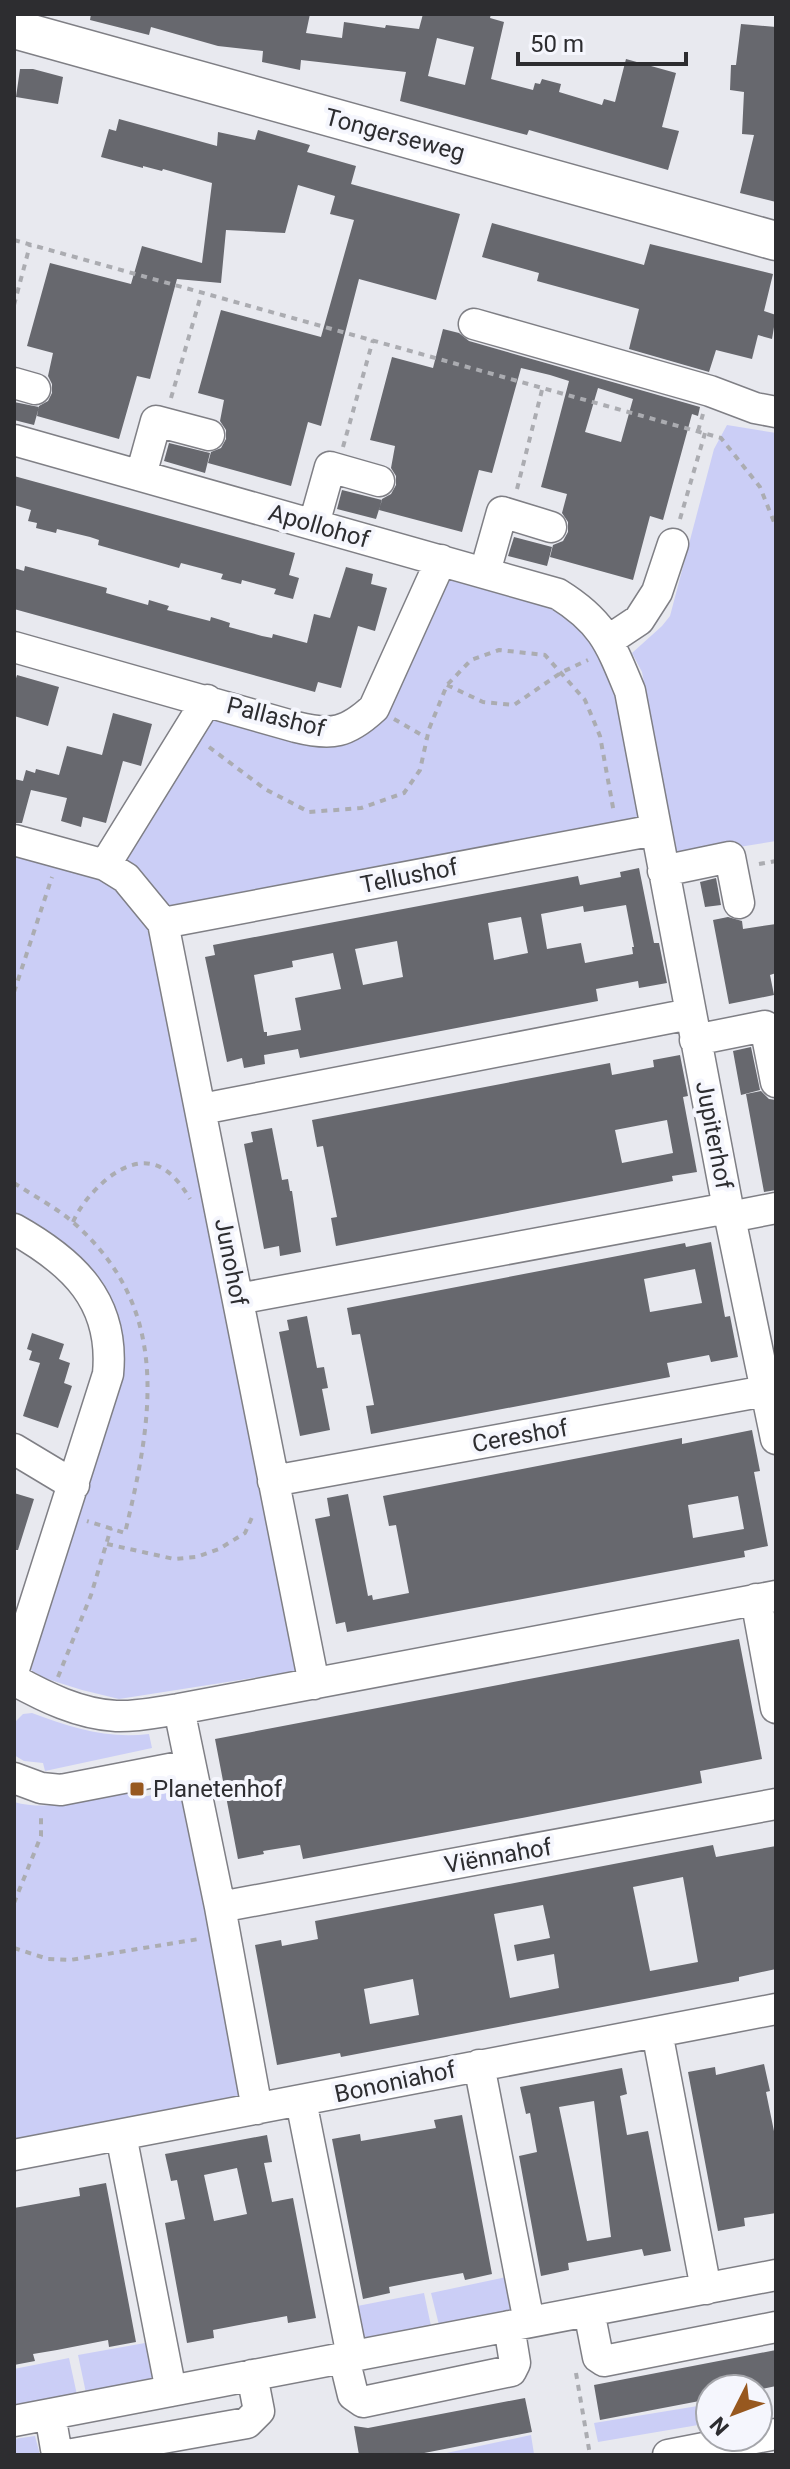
<svg xmlns="http://www.w3.org/2000/svg" width="790" height="2469" font-family="Roboto,sans-serif">
	<rect width="100%" height="100%" fill="#e8e9ef"/>
	<path fill="#cbcef6" d="M727,425l49,8v408l-99,16 -35,-185 -10,-19 30,-27 8,-10 44,-167z
		M445,567l107,30 55,47 41,183 -482,86 -53,-52 96,-156 141,32z
		M14,847l110,32 29,34 150,757 -184,29 -37,-9 -38,-12 -13,-8 52,-181 34,-154 -103,-115z
		M32,1713c40,15 75,26 117,21l3,14 -107,23 -2,-8 -19,-2 -10,-6v-32l9,-9z
		M185,1780l57,310 -7,11 -221,48v-347c40,11 85,-6 124,-14l3,9 18,-3 -1,-8z
		M511,2276l7,34 -79,15 -8,-32z
		M424,2293l7,33 -79,16 -10,-33z
		M156,2341l9,36 -79,16 -8,-38z
		M69,2358l8,37 -63,11v-37z
		M710,2404v19l-112,19 -4,-19z
		M531,2435l3,19 -97,1z
		M35,2436l5,19h-26v-16z"/>
	<path fill="#67686e" fill-rule="evenodd" d="M91,14h219l-4,19 36,5 2,-16 41,6 1,-3 33,4 4,-15h68l-1,4 14,4 -13,57 42,11 2,-7 5,1 2,-5 19,5 -2,8 43,13 2,-6 11,3 11,-43 50,14 -14,54 17,4 -11,39 -139,-40 -2,5 -127,-34 6,-29 -105,-12 -1,10 -38,-8 1,-11 -45,-5 -67,-19 -2,8 -59,-15zM437,38l37,9 -9,38 -37,-9z
		M741,24l35,3v175l-36,-9 14,-58 -12,-1 2,-42 -14,-2 1,-25h5z
		M20,69h13l30,8 -5,27 -42,-7z
		M119,119l98,27 1,-14 37,8 3,-10 24,7 28,8 -3,7 49,14 -5,18 109,30 -24,86 -77,-21 -38,147 -13,-4 -17,64 -83,-23 3,-11 10,-4 5,-9v-9l-6,-9 4,-21 -26,-7 23,-83 100,27 33,-117 -24,-6 5,-18 -37,-11 -13,48 -59,-3 -5,53 -44,-4 -27,100 -13,-3 -18,63 -82,-23 2,-10 9,-5 4,-8v-9l-4,-8 5,-23 -26,-7 23,-83 81,21 11,-38 60,17 10,-80 -49,-14 -1,2 -19,-5v2l-42,-11 8,-28 7,2z
		M492,223l152,42 6,-21 123,30 -9,37 12,4 -4,24 -14,-4 -6,24 -36,-9 -7,22 -80,-23 10,-40 -102,-28 2,-8 -57,-16z
		M443,329l16,4 10,8 231,66 -2,9 -6,-2 -29,106 -13,-4 -17,64 -83,-23 3,-12 10,-4 5,-9v-10l-6,-9 5,-19 -26,-7 28,-106 -19,-6 -29,-7 -29,105 -13,-3 -17,62 -83,-22 3,-11 9,-5 5,-9v-9l-5,-8 4,-22 -25,-6 22,-83 41,11zM598,388l35,11 -12,43 -36,-10z
		M14,402l25,5 -5,18 -20,-5z
		M169,443l41,10 -5,20 -41,-12z
		M14,476l281,77 -6,22 10,3 -6,21 -19,-5 2,-5 -34,-9 -1,4 -20,-5 2,-5 -42,-11 -2,5 -81,-23 1,-5 -9,-3 -33,-8 -1,4 -20,-5 1,-5 -9,-2 3,-11 -17,-5z
		M342,490l40,10 -6,19 -39,-10z
		M514,537l38,10 -5,19 -39,-10z
		M25,566l82,22 -1,5 42,12 1,-5 20,6 -2,4 43,11 1,-4 10,3 9,3 -1,4 33,9 10,2 1,-4 34,9 7,-29 16,4 16,-51 27,7 -2,10 16,4 -12,43 -17,-5 -17,62 -23,-6 -3,10 -301,-83v-41l10,3z
		M17,675l42,12 -11,39 -34,-10v-31z
		M113,713l39,11 -11,42 -18,-5 -17,62 -23,-6 -2,10 -20,-6 6,-23 -36,-8 -9,33h-8v-44l9,2 3,-11 9,3 1,-4 23,6 8,-29 35,9z
		M639,868l15,75h5l8,40 -28,5 -1,-7 -42,8 2,12 -298,57 -2,-9 -34,6 1,9 -21,4 -2,-10 -15,4 -22,-105 10,-2 -2,-10 365,-69 2,9 41,-8 -1,-5zM626,905l8,42h-2l1,7 -48,9 -4,-20 -34,6 -6,-35 42,-8 1,6zM521,917l7,36 -34,7 -6,-37zM397,941l6,36 -40,8 -8,-36zM333,953l8,36 -46,9 6,32 -34,6v-4h-3l-10,-57 39,-8 -1,-6z
		M716,878l5,27 -16,2 -5,-25z
		M728,917l14,4 1,8 33,-5v49l-6,2 4,20 -45,9 -16,-84z
		M751,1047l9,43 -19,5 -8,-44z
		M680,1055l8,41 -5,1 14,75 -25,4 1,5 -337,65 -5,-28 6,-1 -14,-71 -6,1 -5,-27 298,-57 2,12 42,-8 -1,-7zM667,1120l6,33 -51,10 -7,-33z
		M761,1091l8,8 7,1v90l-12,2 -18,-98z
		M272,1128l10,52 6,-1 2,12h2l9,61 -21,4 -1,-10 -15,3 -20,-105 9,-2 -2,-10z
		M711,1242l14,75 5,-1 8,41 -27,5 -2,-7 -42,8 3,14 -299,57 -5,-28 8,-1 -14,-71 -8,1 -5,-27 338,-65 1,4zM695,1269l7,34 -52,9 -6,-33z
		M307,1316l10,52 7,-1 4,21 -6,1 8,41 -30,6 -21,-104 10,-2 -2,-10z
		M32,1333l32,11 -5,15 11,4 -6,20 8,3 -14,42 -35,-12 17,-53 -11,-3 3,-9 -5,-2z
		M752,1430l8,41 -6,1 14,74 -24,5 1,6 -398,75 -2,-10 -9,2 -21,-105 15,-3 -3,-18 21,-4 20,102 4,-1 1,5 36,-7 -13,-68 -7,1 -6,-30 299,-58v6zM738,1496l6,33 -51,9 -5,-33z
		M14,1493l20,6 -16,51h-4z
		M739,1639l23,120 -62,12 2,12 -180,35 -219,41 -3,-14 -37,6 1,3 -26,5 -23,-120z
		M713,1845l3,12 60,-11v123l-37,8v4l-398,76 -1,-4 -63,12 -22,-120 26,-5 1,6 36,-7 -3,-18zM683,1877l15,85 -48,9 -17,-84zM543,1905l7,33 -36,7 3,16 37,-7 5,34 -49,10 -16,-84zM413,1979l6,36 -49,9 -6,-35z
		M764,2064l6,27 -4,1 10,49v72l-32,5 1,8 -27,5 -30,-159 27,-5 1,8z
		M622,2068l5,26 -7,2 7,39 21,-4 23,120 -27,5 -2,-7 -74,14 1,7 -28,6 -22,-120 18,-4 -7,-39 -4,1 -6,-27zM594,2101l17,136 -24,4 -28,-134z
		M462,2115l30,159 -27,6 -2,-7 -39,7 -35,7 1,6 -27,6 -31,-160 28,-5 1,7 75,-13 -2,-8z
		M267,2135l5,27 -8,1 8,39 21,-4 23,120 -28,5 -1,-7 -74,14 1,8 -27,5 -22,-120 20,-4 -8,-39 -6,1 -6,-27zM237,2168l10,46 -33,7 -10,-46z
		M106,2183l30,159 -27,5 -1,-7 -51,10 -24,4 2,7 -21,4v-157l66,-12 -1,-8z
		M776,2350v36l-14,3h-52v10l-110,21 -6,-35z
		M525,2398l7,34 -118,23h-55l-5,-29 14,2z"/>
	<g fill="none" stroke-linecap="round" stroke-linejoin="round">
		<g stroke="#7f7f85" stroke-width="33">
			<path id="minor" d="M474,324l236,67 45,17 21,4
				M14,383l21,6
				M14,440l544,154c45,28 52,49 72,97l98,517 48,231
				M141,475l15,-54 53,14
				M314,524l16,-57 49,14
				M485,572l17,-60 49,15
				M609,640l30,-20 18,-28 16,-48
				M14,647l282,80c36,9 51,6 78,-19l67,-148
				M14,840l91,25 102,-165
				M105,865l21,13 37,45 151,761
				M663,871l67,-14 9,46
				M163,923l492,-93
				M695,1040l70,-14 11,56
				M202,1109l488,-95
				M730,1217l46,-9
				M14,1229c59,33 101,72 94,145l-94,295
				M238,1299l490,-91
				M14,1449l60,36
				M273,1481l503,-92
				M756,1599l20,109
				M14,1680c31,17 65,34 102,36 20,1 42,-4 63,-7l597,-113
				M179,1709l41,198 37,202
				M14,1778l27,10 20,2 129,-25
				M220,1907l556,-103
				M657,2032l49,257
				M479,2065l50,257
				M301,2101l51,255
				M121,2135l50,256
				M14,2155l762,-146
				M589,2311l9,46 6,4 172,-34
				M344,2358l9,37 10,7 148,-31 4,-8 -6,-37
				M50,2414l6,35 11,6 180,-32 12,-12 -7,-36
				M14,2421l762,-146
				M668,2455l108,-21"/>
		</g>
		<g stroke="#7f7f85" stroke-width="41">
			<path id="major" d="M14,29l762,212"/>
		</g>
		<path stroke="#abacb1" stroke-width="4" stroke-dasharray="6 6" stroke-linecap="butt" d="M14,240l707,198 39,49 16,40
			M14,305l16,-60
			M171,398l31,-106
			M698,431l5,-17
			M343,447l30,-107
			M517,489l26,-103
			M680,519l25,-86
			M447,685l36,17 31,3 48,-33 26,-12
			M394,719l33,19
			M209,747l56,42 44,23 52,-4 43,-15 16,-23 9,-41 18,-44 24,-25 28,-10 46,5 40,45 15,36 14,77
			M759,864l17,-3
			M14,992l38,-115
			M14,1183c20,13 43,25 61,41 98,87 77,196 50,309l-38,-12
			M73,1222c8,-18 20,-31 35,-44 36,-27 61,-15 82,21
			M107,1544l67,15 22,-2 23,-8 26,-16 8,-18
			M58,1677l33,-82 20,-67
			M14,1903l27,-67v-21
			M14,1948l34,11 22,1 129,-21
			M576,2373l14,82"/>
		<use href="#minor" stroke="#fff" stroke-width="30"/>
		<use href="#major" stroke="#fff" stroke-width="38"/>
	</g>
	<rect fill="#97581f" stroke="#f5f6fd" stroke-width="3" x="129" y="1781" width="16" height="16" rx="4"/>
	<g text-anchor="middle" stroke-width="8" stroke-linejoin="round" paint-order="stroke">
		<g font-size="24" fill="#2d2d30" stroke="#f5f6fd">
			<text transform="translate(395 135) rotate(15)" y="8">Tongerseweg</text>
			<text transform="translate(319 526) rotate(16)" y="8">Apollohof</text>
			<text transform="translate(276 717) rotate(14)" y="8">Pallashof</text>
			<text transform="translate(409 876) rotate(-11)" y="8">Tellushof</text>
			<text transform="translate(714 1135) rotate(79)" y="8">Jupiterhof</text>
			<text transform="translate(231 1262) rotate(79)" y="8">Junohof</text>
			<text transform="translate(520 1436) rotate(-10)" y="8">Cereshof</text>
			<text transform="translate(498 1856) rotate(-10)" y="8">Viënnahof</text>
			<text transform="translate(395 2082) rotate(-12)" y="8">Bononiahof</text>
		</g>
		<g font-size="24" fill="#2d2d30" stroke="#f5f6fd" text-anchor="start">
			<text x="153" y="1797">Planetenhof</text>
		</g>
	</g>
	<rect width="790" height="2469" fill="none" stroke="#2d2d30" stroke-width="32"/>
	<g transform="translate(734 2413) rotate(228)"><circle r="38" fill="#f5f6fd" stroke="#a5a6ab" stroke-width="2"/>
	<path d="M0-6L14 30L0 20L-14 30Z" fill="#97581f"/>
	<text y="-12" font-size="22" font-weight="bold" text-anchor="middle" fill="#2d2d30">N</text>
	</g>
	<path d="M518 52v12h168v-12" fill="none" stroke="#2d2d30" stroke-width="4"/>
	<text x="530" y="52" font-size="24" fill="#2d2d30" stroke="#f5f6fd" stroke-width="6" paint-order="stroke">50 m</text>
</svg>
